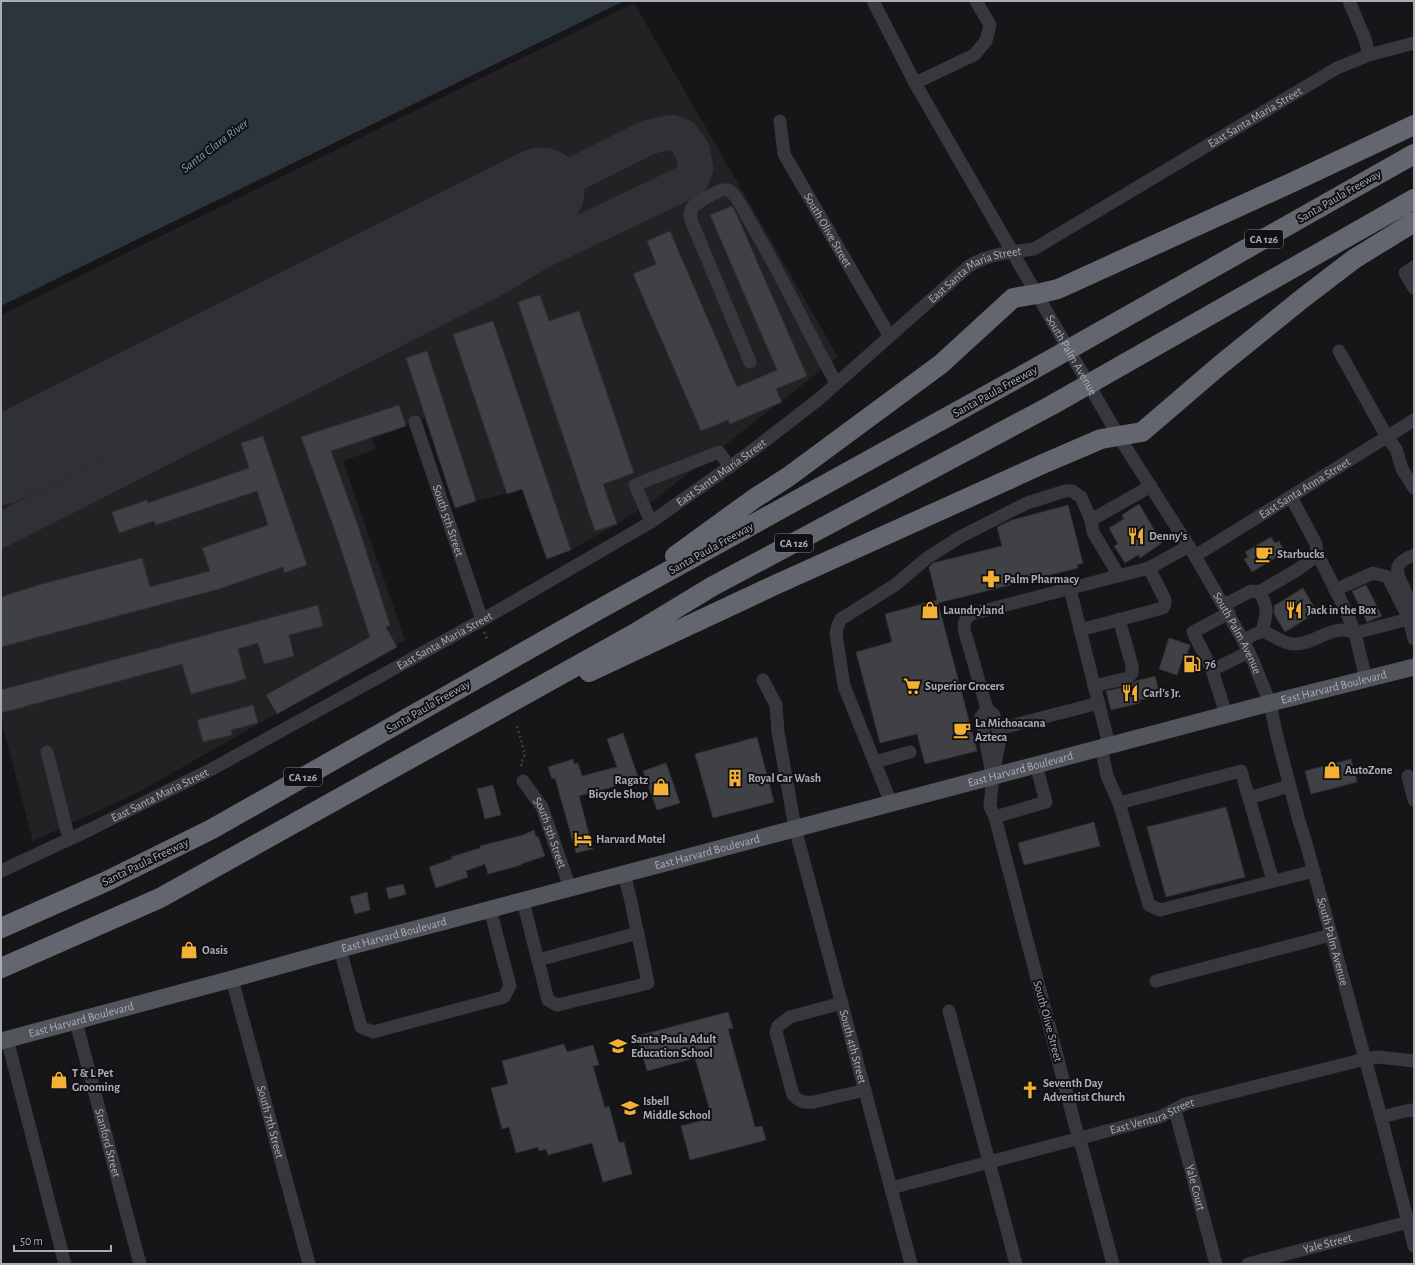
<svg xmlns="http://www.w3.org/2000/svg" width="1415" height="1265" font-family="'Alegreya Sans',sans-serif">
	<rect width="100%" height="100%" fill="#161618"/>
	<path fill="#222225" d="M634,3l204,354 -184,143 -37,24 -46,26 -25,8 -24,-69 -46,12 -21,7 -30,-90 -53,19 4,12 -33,12 62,179 -266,152 -106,49 -32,-121v-405z"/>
	<path fill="#2c353c" d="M1,1h623l-623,305z"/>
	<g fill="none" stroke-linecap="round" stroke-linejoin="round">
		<path stroke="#303135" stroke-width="35" d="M1,530l500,-254 37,-23 153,-73 5,-12 -4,-18 -9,-13 -11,-5 -23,5 -108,54"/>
		<path stroke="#303135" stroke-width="87" d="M1,461l540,-270"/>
	</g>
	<path fill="#404145" stroke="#303034" d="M732,206l4,7 71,163 -31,13 6,13 -52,22 -2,-4 -27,11 -68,-157 23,-10 -9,-23 23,-10 67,156 40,-17 -67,-155z
		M540,295l9,26 30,-10 55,162 -31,11 14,40 -22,7 -77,-229z
		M493,321l78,229 -24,9 -25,-70 -15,5 -54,-160z
		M427,351l49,150 -21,7 -49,-150z
		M399,405l7,21 -75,25 27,75 32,99 -4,2 11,20 -120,67 -11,-19 104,-58 -36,-109 -33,-91z
		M263,436l44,129 -23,8 -1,-6 -64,22 -218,58v-50l41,-13 100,-26 8,29 60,-16 -8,-23 66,-23 -11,-34 -101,34 -2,-4 -35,12 -7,-21 35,-12 1,3 101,-35 -8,-25z
		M1139,504l23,39 -22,15 -2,-3 -13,8 -11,-17 4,-2 -9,-16 15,-9 -2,-4z
		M1068,505l15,58 -6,2 1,3 -140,35 39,148 -52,13 -8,-30 -37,9 -24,-91 36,-10 -7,-28 52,-14 -8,-33 4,-4 69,-17 -5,-19 15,-7z
		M1271,537l4,6 4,-2 6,11 -33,20 -8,-13 4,-2 -3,-5z
		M1366,585l16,31 -15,6 -15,-31z
		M1303,588l14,24 -32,20 -11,-18v-8z
		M318,605l5,21 -34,9 5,21 -30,8 -6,-21 -20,6 8,30 -55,15 -9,-30 -181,49v-23z
		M1169,638l21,7 -5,16 -3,-1 -5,15 -18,-6z
		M1155,676l4,16 -10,2 1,4 -11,2 1,3 -29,7 -5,-19 24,-5 6,-5z
		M253,705l5,18 -27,7 1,5 -29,7 -6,-22z
		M623,733l16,47 -60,16 14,53 -17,4 -21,-75 -3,1 -4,-12 25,-8 1,5 4,-1 4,13 35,-9 -10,-28z
		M757,737l17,65 -61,16 -18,-64z
		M1351,759l6,23 -46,12 -6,-23z
		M666,763l14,40 -23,7 -14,-39z
		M493,785l8,30 -16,4 -8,-30z
		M1226,807l19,70 -79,20 -19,-70z
		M1094,822l6,24 -76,19 -6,-22z
		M534,830l2,7 2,-1 7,20 -24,8v1l-33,9 -3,-10 -19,7 2,6 -32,11 -7,-21 23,-8 -1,-2 29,-9v-2l43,-11z
		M403,884l3,10 -17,5 -3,-11z
		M367,892l3,18 -15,4 -5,-17z
		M728,1012l5,16 -5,1 27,98 7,-1 4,14 -76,20 -9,-34 31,-8 -17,-60 -48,13 -10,-35z
		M564,1044l3,8 26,-7 6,20 -6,1 12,42 4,-2 10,37 5,-1 8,32 -29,8 -11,-39 -44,12 -2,-6 -7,2 -1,-4 -22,6 -7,-26 -7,2 -11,-41 17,-4 -6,-23z"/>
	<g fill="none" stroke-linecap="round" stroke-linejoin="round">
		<path stroke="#3d3f44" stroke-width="2.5" stroke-dasharray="2 3" stroke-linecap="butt" d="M484,632l4,9
			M517,726l8,28 -4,9 1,6"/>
		<g stroke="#37383d" stroke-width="13">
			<path id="s1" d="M873,1l42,82 204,354 76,119 48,84 10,21 17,42 6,30 23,88 7,22 75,274 33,129"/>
			<path d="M1349,1l16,38 4,16"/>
			<path d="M915,83l59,-28 12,-14 4,-16 -14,-24"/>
			<path id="s2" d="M780,121l4,33 105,181"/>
			<path d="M1414,267l-9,6 9,15"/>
			<path d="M1339,351l48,86 9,12 6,20 12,19"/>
			<path d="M750,362l-59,-142 -1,-7 3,-7c7,-4 28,-19 35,-16 8,4 17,22 21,30 32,53 57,109 87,163"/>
			<path id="s3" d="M415,422l67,198"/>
			<path d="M1091,520l60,-34"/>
			<path d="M651,522l-16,-37 84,-33 11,15"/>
			<path d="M1317,553l29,58 9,22 54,-14 5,20"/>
			<path d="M1414,555c-19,7 -20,14 -11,31 3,8 7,15 11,23"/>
			<path id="s4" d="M1195,556l219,-136"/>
			<path d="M1070,589l39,156"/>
			<path d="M1335,590l38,-17 15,4 21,42"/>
			<path d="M1259,592c10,15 8,22 3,39"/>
			<path d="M1224,605l27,-14 8,1 38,-22 18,-13 2,-4 -1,-9 -25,-47"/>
			<path d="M1080,630l83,-22 2,-4v-4l-16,-32"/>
			<path d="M1243,640l19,-9c10,3 19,12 31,13 23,1 39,-22 62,-11l11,46"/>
			<path d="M1212,670l37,-18"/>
			<path id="s5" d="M763,680l13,25 2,27 17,96 116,436"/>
			<path d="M1094,686l34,-8 4,-5v-7l-13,-47"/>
			<path d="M987,709l-6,8 10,52"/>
			<path d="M1226,714l-14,-44 -19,-38 36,-19"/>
			<path d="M998,729l101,-26"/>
			<path d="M1101,747l6,29 12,27 30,102 11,5 154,-39"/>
			<path d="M47,752l22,87"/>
			<path d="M875,762l35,-10"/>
			<path d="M1408,776l6,24"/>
			<path id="s6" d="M523,781l19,26 28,81"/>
			<path d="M1249,798l40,-12"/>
			<path d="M891,803l-47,-117 -8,-52 2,-9 3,-6 54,-34 32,-27 33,-21 67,-34 38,-12h7l9,6 10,23 2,12 26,44"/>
			<path d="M1119,803l122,-32 32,110"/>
			<path d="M995,817l51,-15 -10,-37"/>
			<path id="s7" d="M1,871l90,-42 121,-60 270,-149 169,-98 98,-69 70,-54 150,-133c19,-12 42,-14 65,-17l303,-181 32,-13 45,-12"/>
			<path d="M523,901l25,99 9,5 80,-19 11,-3 -18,-86 -6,-23"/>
			<path d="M340,949l21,78 12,5 131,-35 6,-11 -20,-77"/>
			<path d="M538,960l100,-27"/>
			<path id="s8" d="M232,979l77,285"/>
			<path d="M1156,981l175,-46"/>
			<path d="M842,1003l-52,14 -12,9 -2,6 17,63c7,7 11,8 21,7l51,-12"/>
			<path d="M949,1011l67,253"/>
			<path id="s9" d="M76,1022l64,242"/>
			<path d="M7,1039l58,225"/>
			<path id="s10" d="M1175,1110l41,154"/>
			<path d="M1381,1117l29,-7 4,1"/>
			<path id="s11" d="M891,1188l269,-71 25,-13 180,-45 13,-2 36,4"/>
			<path d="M1113,1264l-30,-113 -8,-26 -80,-308 -5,-11 3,-30 7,-38 -6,-23 -7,-6 -23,-80c0,-7 1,-11 7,-15l178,-46 40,-22"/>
			<path id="s12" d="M1248,1264l160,-42"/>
		</g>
		<path stroke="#53555c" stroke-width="17" id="s13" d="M1,1041l231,-62 108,-30 930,-246 144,-36"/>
		<path stroke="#63666e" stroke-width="20" d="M675,556l80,-58 33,-21 153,-113 72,-66 24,-4 21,-5 235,-107 121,-57
			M589,672l186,-87 270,-122 56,-24 41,-7 77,-66 84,-68 51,-39 60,-37
			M1,928l106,-47 105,-52 386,-219 436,-241 380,-215
			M1,968l159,-70 472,-263 81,-49 339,-181 362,-206"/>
	</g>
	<defs>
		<g id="restaurant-bare" transform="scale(1.38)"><path d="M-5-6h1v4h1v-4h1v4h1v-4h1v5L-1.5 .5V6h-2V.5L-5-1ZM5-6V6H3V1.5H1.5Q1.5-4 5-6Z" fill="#f2b134" stroke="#111113" stroke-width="2.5" paint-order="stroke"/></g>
		<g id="cafe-bare" transform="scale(1.38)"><path d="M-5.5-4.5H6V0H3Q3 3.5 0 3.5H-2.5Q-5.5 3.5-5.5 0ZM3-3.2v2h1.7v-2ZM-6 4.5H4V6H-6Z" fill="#f2b134" stroke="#111113" stroke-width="2.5" paint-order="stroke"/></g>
		<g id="pharmacy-bare" transform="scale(1.38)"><path d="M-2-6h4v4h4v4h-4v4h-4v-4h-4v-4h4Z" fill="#f2b134" stroke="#111113" stroke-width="2.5" paint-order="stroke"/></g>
		<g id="shop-bare" transform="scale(1.38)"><path d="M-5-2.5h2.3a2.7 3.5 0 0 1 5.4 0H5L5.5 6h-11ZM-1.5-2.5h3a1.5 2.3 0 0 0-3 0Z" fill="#f2b134" stroke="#111113" stroke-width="2.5" paint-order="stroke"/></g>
		<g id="fuel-bare" transform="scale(1.38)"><path d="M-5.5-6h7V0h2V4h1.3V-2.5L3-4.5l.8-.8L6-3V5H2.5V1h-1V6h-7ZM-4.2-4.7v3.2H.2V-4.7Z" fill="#f2b134" stroke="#111113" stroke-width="2.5" paint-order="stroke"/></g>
		<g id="supermarket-bare" transform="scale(1.38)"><path d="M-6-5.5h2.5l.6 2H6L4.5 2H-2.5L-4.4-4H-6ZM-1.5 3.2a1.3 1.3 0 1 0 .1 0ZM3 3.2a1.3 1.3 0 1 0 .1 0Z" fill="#f2b134" stroke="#111113" stroke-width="2.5" paint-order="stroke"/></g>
		<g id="building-bare" transform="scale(1.38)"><path d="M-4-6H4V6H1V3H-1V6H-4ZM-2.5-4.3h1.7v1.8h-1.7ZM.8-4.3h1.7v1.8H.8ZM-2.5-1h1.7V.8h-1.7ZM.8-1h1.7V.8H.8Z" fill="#f2b134" stroke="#111113" stroke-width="2.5" paint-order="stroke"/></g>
		<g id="hotel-bare" transform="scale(1.38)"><path d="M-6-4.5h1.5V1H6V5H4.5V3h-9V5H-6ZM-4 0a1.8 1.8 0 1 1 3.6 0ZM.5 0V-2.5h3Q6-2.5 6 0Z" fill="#f2b134" stroke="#111113" stroke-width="2.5" paint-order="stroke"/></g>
		<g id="school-bare" transform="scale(1.38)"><path d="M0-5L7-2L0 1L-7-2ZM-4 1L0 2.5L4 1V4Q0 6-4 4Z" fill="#f2b134" stroke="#111113" stroke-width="2.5" paint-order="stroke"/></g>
		<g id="church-bare" transform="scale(1.38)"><path d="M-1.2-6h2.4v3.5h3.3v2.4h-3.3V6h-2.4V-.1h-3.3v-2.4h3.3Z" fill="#f2b134" stroke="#111113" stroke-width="2.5" paint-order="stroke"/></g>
	</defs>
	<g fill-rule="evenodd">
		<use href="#restaurant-bare" x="1136" y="536"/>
		<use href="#cafe-bare" x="1264" y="554"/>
		<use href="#pharmacy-bare" x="991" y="579"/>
		<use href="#shop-bare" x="930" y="610"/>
		<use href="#restaurant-bare" x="1294" y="610"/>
		<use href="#fuel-bare" x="1192" y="664"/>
		<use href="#supermarket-bare" x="912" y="686"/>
		<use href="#restaurant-bare" x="1130" y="693"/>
		<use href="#cafe-bare" x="962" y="730"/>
		<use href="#shop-bare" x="1332" y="770"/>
		<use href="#building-bare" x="735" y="778"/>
		<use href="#shop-bare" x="661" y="787"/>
		<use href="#hotel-bare" x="583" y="839"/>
		<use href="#shop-bare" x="189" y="950"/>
		<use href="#school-bare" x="618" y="1046"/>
		<use href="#shop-bare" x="59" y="1080"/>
		<use href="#church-bare" x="1030" y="1090"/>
		<use href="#school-bare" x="630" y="1108"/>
	</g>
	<g text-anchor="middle" stroke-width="4" stroke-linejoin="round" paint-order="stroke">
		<g fill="#111113" stroke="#7b7e86" stroke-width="1">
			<rect x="1245" y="230" width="38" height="18" rx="3"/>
			<rect x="775" y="534" width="38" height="18" rx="3"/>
			<rect x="284" y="768" width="38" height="18" rx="3"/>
		</g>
		<g font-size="11" font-weight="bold" fill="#a8adb8">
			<text x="1264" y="243">CA 126</text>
			<text x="794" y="547">CA 126</text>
			<text x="303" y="781">CA 126</text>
		</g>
		<g font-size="12" fill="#a8adb8" stroke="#111113">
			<text dy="4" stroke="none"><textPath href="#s7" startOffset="1472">East Santa Maria Street</textPath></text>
			<text transform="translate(1339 196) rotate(-30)" y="4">Santa Paula Freeway</text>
			<text dy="4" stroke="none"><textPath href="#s2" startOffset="121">South Olive Street</textPath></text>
			<text dy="4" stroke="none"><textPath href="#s7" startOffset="1148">East Santa Maria Street</textPath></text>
			<text dy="4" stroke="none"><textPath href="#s1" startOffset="406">South Palm Avenue</textPath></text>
			<text transform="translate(995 391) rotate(-29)" y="4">Santa Paula Freeway</text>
			<text dy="4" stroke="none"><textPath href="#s7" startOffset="824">East Santa Maria Street</textPath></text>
			<text dy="4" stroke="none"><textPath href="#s4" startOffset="129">East Santa Anna Street</textPath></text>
			<text dy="4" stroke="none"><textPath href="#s3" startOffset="104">South 5th Street</textPath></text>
			<text transform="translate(711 548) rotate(-29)" y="4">Santa Paula Freeway</text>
			<text dy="4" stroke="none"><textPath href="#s1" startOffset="730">South Palm Avenue</textPath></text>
			<text dy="4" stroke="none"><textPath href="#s7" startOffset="500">East Santa Maria Street</textPath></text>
			<text dy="4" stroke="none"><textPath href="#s13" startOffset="1379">East Harvard Boulevard</textPath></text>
			<text transform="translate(428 706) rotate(-30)" y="4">Santa Paula Freeway</text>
			<text dy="4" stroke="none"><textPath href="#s13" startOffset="1055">East Harvard Boulevard</textPath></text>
			<text dy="4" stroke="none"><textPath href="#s7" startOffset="176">East Santa Maria Street</textPath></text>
			<text dy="4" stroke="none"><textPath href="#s6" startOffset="59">South 5th Street</textPath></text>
			<text dy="4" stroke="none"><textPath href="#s13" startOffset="731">East Harvard Boulevard</textPath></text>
			<text transform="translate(145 862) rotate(-26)" y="4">Santa Paula Freeway</text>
			<text dy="4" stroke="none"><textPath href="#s13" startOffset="407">East Harvard Boulevard</textPath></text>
			<text dy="4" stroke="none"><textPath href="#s1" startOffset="1054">South Palm Avenue</textPath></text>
			<text dy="4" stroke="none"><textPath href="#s13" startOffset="83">East Harvard Boulevard</textPath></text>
			<text transform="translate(1048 1021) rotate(75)" y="4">South Olive Street</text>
			<text dy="4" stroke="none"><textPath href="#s5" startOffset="379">South 4th Street</textPath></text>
			<text dy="4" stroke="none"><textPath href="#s11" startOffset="271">East Ventura Street</textPath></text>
			<text dy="4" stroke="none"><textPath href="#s8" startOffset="148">South 7th Street</textPath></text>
			<text dy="4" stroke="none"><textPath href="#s9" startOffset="125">Stanford Street</textPath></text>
			<text dy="4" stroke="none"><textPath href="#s10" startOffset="80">Yale Court</textPath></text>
			<text dy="4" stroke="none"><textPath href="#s12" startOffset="82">Yale Street</textPath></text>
		</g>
		<g font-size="12" font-weight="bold" fill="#a8adb8" stroke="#111113" text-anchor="start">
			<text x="1149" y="540">Denny's</text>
			<text x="1277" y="558">Starbucks</text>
			<text x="1004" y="583">Palm Pharmacy</text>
			<text x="943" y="614">Laundryland</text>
			<text x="1307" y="614">Jack in the Box</text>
			<text x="1205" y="668">76</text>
			<text x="925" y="690">Superior Grocers</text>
			<text x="1143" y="697">Carl's Jr.</text>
			<text x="975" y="727">La Michoacana<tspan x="975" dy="14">Azteca</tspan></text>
			<text x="1345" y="774">AutoZone</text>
			<text x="748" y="782">Royal Car Wash</text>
			<text x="648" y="784" text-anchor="end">Ragatz<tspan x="648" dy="14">Bicycle Shop</tspan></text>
			<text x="596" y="843">Harvard Motel</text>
			<text x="202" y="954">Oasis</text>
			<text x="631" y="1043">Santa Paula Adult<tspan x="631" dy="14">Education School</tspan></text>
			<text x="72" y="1077">T &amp; L Pet<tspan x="72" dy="14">Grooming</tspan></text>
			<text x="1043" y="1087">Seventh Day<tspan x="1043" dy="14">Adventist Church</tspan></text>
			<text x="643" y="1105">Isbell<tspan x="643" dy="14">Middle School</tspan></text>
		</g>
		<g font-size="13" font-style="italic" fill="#7f9bb3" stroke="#111113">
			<text transform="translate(214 145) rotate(-37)" y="5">Santa Clara River</text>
		</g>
	</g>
	<rect width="1415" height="1265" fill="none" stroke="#a8adb8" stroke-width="4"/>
	<path d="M14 1245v6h97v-6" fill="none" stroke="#a8adb8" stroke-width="2"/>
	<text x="20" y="1245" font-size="12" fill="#a8adb8" stroke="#111113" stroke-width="3" paint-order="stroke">50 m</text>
</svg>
